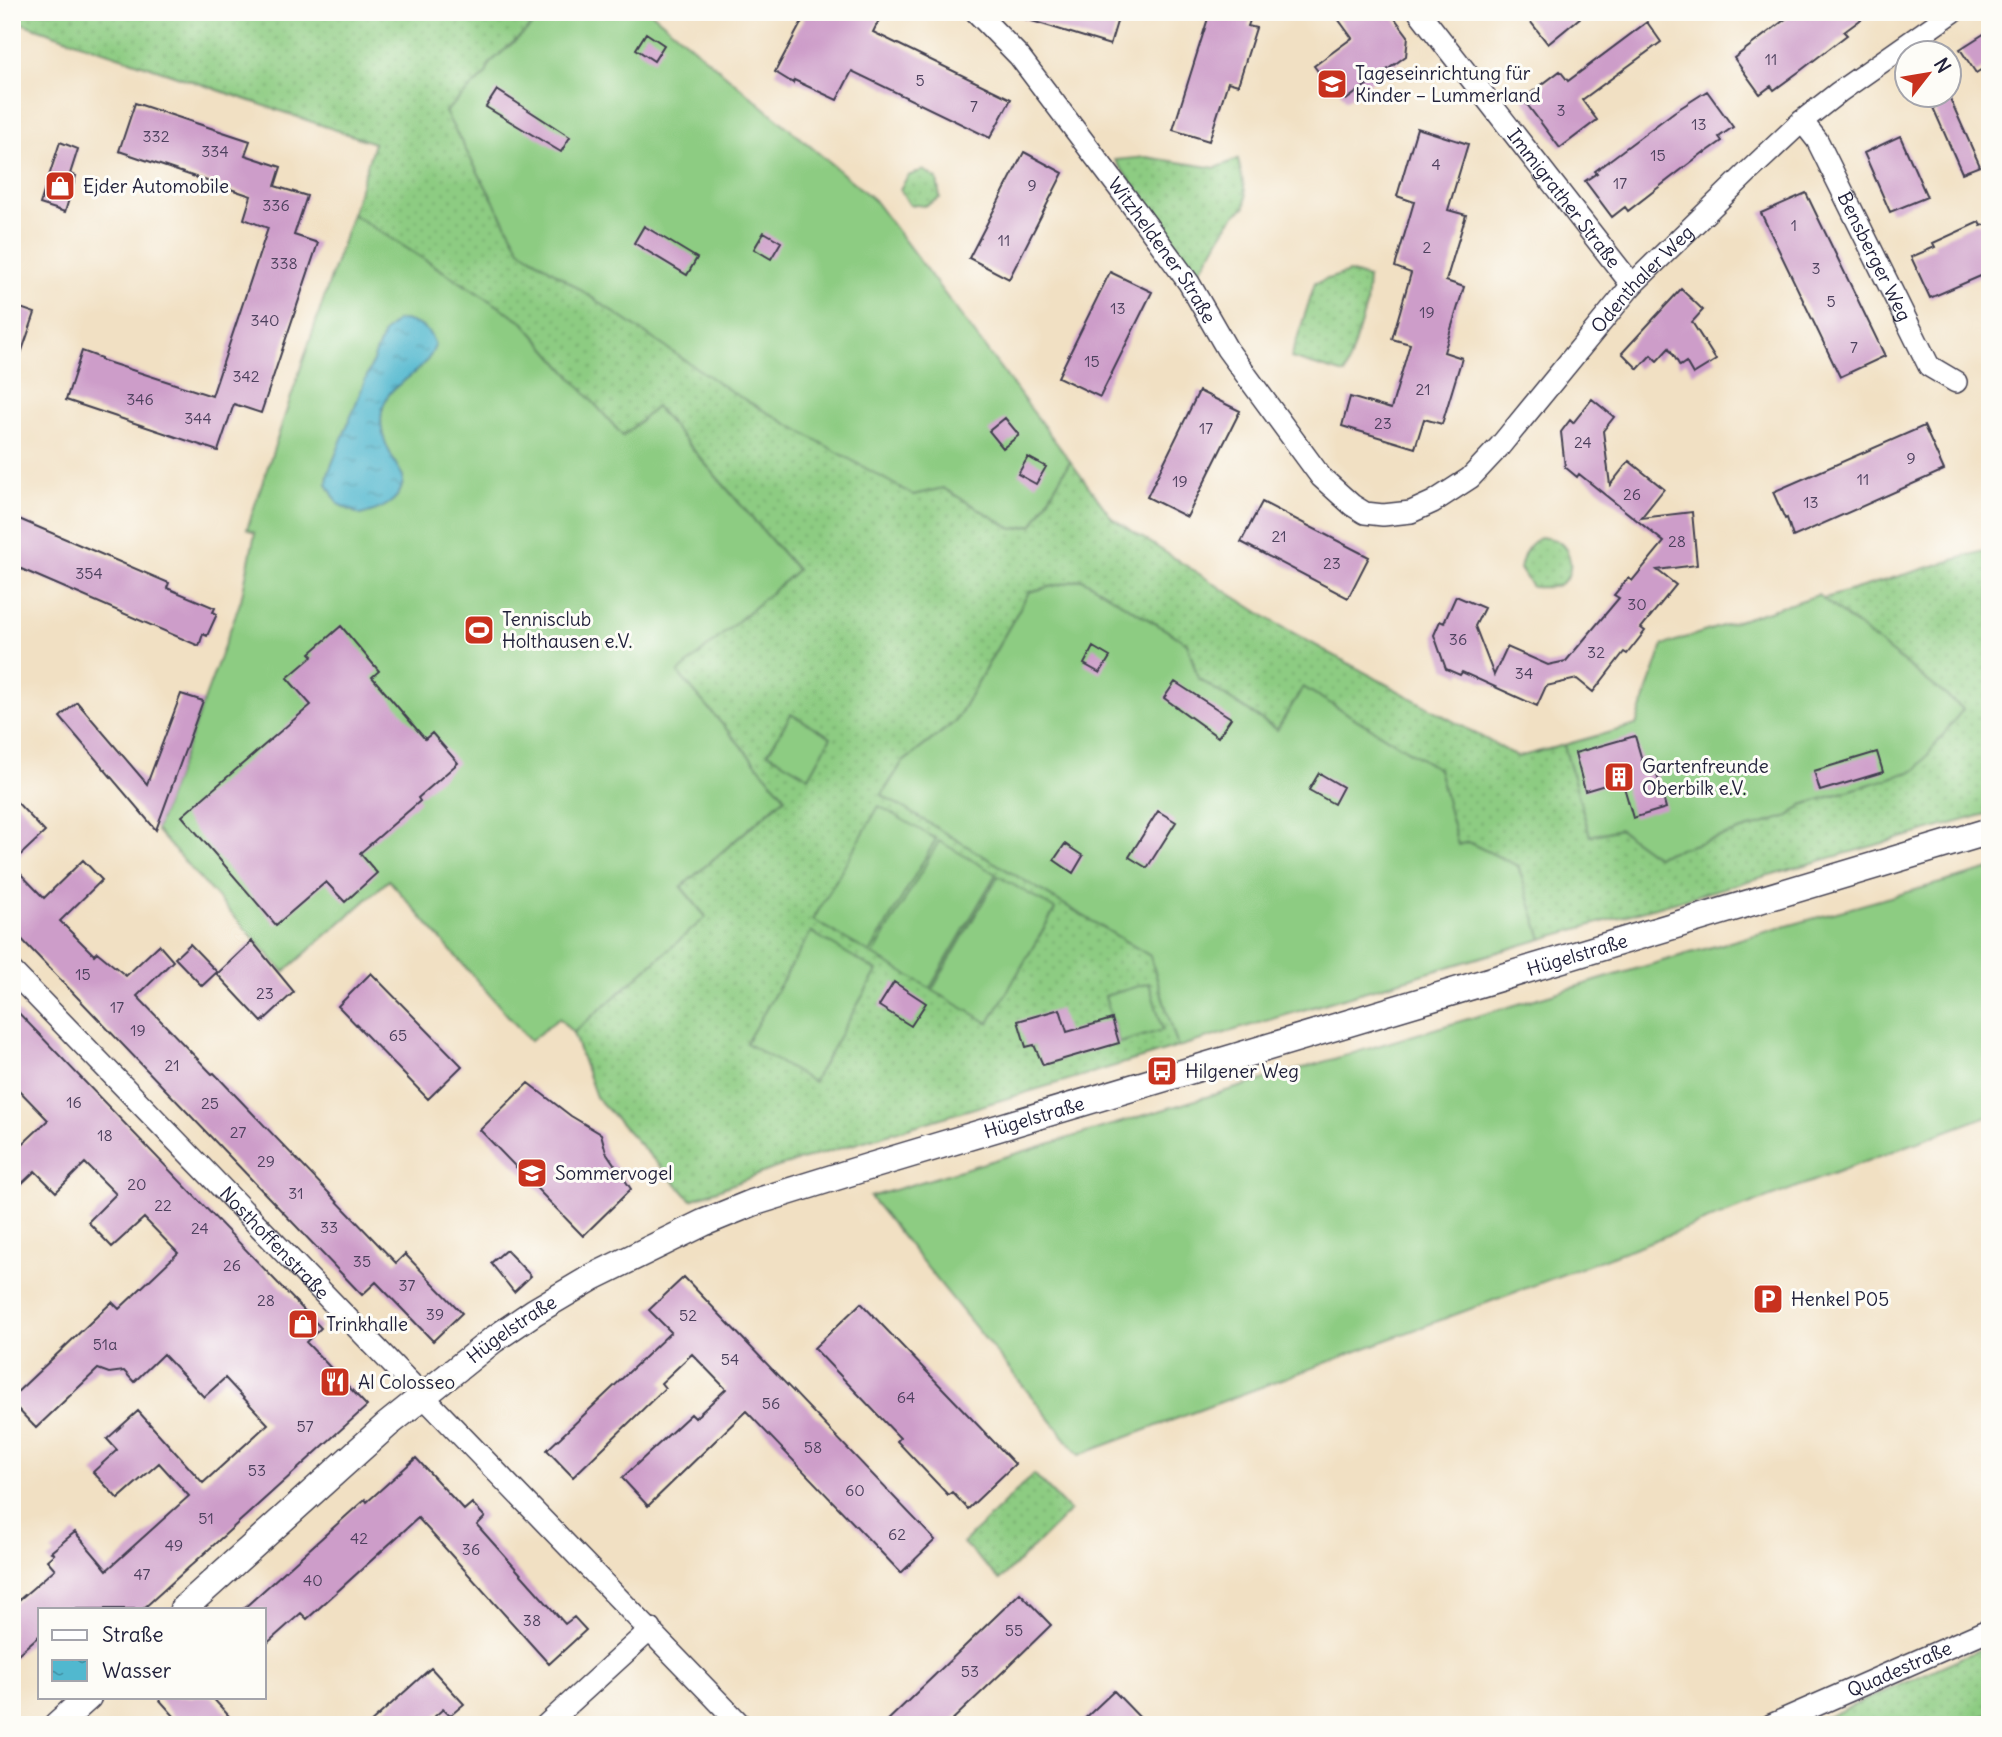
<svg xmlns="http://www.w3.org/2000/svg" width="2002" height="1737" font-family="Delius,sans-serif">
	<defs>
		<pattern id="grass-dots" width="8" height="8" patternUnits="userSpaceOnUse" patternTransform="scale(1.75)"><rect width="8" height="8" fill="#8dcc82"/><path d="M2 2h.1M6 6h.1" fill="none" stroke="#79af71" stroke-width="1.8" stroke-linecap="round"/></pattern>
		<pattern id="water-ripples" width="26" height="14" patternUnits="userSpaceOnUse" patternTransform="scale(1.75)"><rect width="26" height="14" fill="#51b8cf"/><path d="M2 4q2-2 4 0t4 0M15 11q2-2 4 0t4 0" fill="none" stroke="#4395a9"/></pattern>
	</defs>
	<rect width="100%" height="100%" fill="#fdfcf7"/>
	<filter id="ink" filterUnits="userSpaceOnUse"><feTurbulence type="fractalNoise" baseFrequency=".0143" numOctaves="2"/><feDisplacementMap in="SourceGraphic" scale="14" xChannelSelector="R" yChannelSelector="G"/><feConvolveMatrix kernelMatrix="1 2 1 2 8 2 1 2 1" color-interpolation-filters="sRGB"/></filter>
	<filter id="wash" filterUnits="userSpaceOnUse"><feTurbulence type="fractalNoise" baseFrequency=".00686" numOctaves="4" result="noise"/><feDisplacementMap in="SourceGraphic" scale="28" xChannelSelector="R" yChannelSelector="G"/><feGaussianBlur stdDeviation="1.57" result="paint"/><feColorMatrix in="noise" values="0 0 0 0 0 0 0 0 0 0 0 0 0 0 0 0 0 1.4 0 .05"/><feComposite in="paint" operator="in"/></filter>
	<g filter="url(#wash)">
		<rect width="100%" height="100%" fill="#f1e0c3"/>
		<path fill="url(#grass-dots)" stroke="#58775e" stroke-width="2" d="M12,12h536l-58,51 -4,11 -41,38 468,383 30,-7 70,41 20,-4 37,-64 42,57 165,106 241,133 46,-12 26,91 29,-7 37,27 133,-40 13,-11 114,-35 47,-61 -141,-110 168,-50v264l-448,126 -24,-73 -60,-20 -20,-77 -135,-82 -26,43 -79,-52 -11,-35 -105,-64 -53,13 -73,129 -54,42 -20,32 269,161 27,91 -400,120 -87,33 -95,-103 -23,-64 133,-116 -25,-30 104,-89 -108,-125 120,-103 -140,-162 -34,29 -101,-116 -170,-107 22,-71 -362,-123z
			M1146,157l70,11 22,-9 8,37 -1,11c-24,16 -28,46 -48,66l-82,-113z
			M923,170l14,9 3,19 -16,8 -15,-2 -9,-15 8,-13z
			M1349,272l19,6 -2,28 -21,68 -54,-16 24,-75z
			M1540,537c5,1 13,1 17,4 15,8 19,33 3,43 -7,5 -19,3 -28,3l-12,-18c3,-15 7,-23 20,-32z
			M1034,1474l36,37 -70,69 -37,-37z
			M1990,1645v68l-26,12h-155z"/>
		<path fill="#8dcc82" stroke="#58775e" stroke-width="2" d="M548,12h103l223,188 196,261 -37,64 -20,4 -70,-41 -30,7 -178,-101 -215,-145 -75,-137 41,-38 4,-11z
			M352,214l170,107 101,115 33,-29 141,163 -119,103 107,124 -104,90 25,30 -133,116 -14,-15 -29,23 -141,-161 -105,92 -128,-142 85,-230 14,-67 -8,-4z
			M1082,579l105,64 11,35 79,52 26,-43 135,82 20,76 10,-3 50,24 24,73 -364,108 -28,-91 -268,-161 20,-32 54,-42 73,-129z
			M1818,595l145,114 -47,61 -114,35 -13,11 -133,40 -37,-27 -29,7 -26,-91 72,-20 27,-80z
			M791,714l40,23 -22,40 -41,-24z
			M879,806l57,33 -66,114 -57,-33z
			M939,841l57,33 -66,114 -57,-33z
			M1990,869v246l-911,340 -209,-258 806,-240z
			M998,876l57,33 -66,114 -57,-33z
			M811,932l66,39 -64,111 -67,-39z
			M1149,983l14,47 -44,13 -14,-47z"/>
		<path fill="url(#water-ripples)" stroke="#3a6d85" stroke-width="2" d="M404,320c16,4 25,8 31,25 -4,14 -13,21 -24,30 -6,6 -16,11 -21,18 -20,28 -2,59 13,83 1,25 -22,34 -43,39l-22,-11 -11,-20 1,-10 56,-141 12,-12z"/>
		<g id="blocks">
			<path fill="#cd9dc9" d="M807,12h76l-10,20 138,67 -21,39 -138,-67 -15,29 -43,-20 -1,3 -18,-11z
				M1020,12h100l-10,33 -91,-28z
				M1210,12h43l-5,14 8,2 -18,57 -10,-3 -19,59 -36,-11z
				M1333,12h57l18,24 -2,20 -60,44 -11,-15 -4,3 -17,-22 38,-28z
				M1523,12h64l-39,32z
				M1795,12h76l-27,20 3,3 -47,36 -26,19 -3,-4 -11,8 -26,-36z
				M1647,22l14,20 -79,58 15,20 -37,28 -37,-49 37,-28 8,10z
				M1990,30v34l-14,9 -16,-24z
				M646,33l18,12 -10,16 -18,-12z
				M497,90l73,47 -9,15 -75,-45z
				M1707,91l26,36 -14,10 3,4 -17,12 -1,-1 -76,59 -3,-4 -13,10 -27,-36 12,-8 -2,-2 79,-59z
				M1927,94h21l32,72 -18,7z
				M135,103l115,38 -5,14 36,12 -6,19 32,10 -13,39 24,8 -57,170 -27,-9 -16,47 -152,-51 16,-49 19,7v2l111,36 56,-168 -24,-9 7,-23 -132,-45z
				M1417,128l51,16 -20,66 18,5 -20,66 18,6 -20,65 18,6 -20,66 -18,-5 -9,29 -73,-22 8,-29 41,12 19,-65 -18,-5 19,-66 -16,-6 19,-65 -17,-6z
				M1900,136l27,61 -37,15 -26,-59z
				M60,142l18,7 -8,25 6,2 -11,36 -25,-8z
				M1024,152l39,21 -54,106 -40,-21z
				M1806,193l79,163 -45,21 -79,-164z
				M1979,222l2,4 9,-3v49l-60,26 -19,-41 24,-10 -2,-4z
				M644,226l53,32 -10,17 -53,-32z
				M764,232l17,10 -10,17 -17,-10z
				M1110,272l42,20 -52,105 -42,-20z
				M1681,289l22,21 -11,12 24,38 -23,14 -7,-12 -6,4 -11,-18 -12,13 -6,-6 -13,14 -16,-16z
				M12,305l23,8 -19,55h-4z
				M1199,391l41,20 -53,106 -40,-20z
				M1592,399l22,18 -11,14 7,54 19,-24 35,28 -23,29 51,-6 5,53 -40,5 19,15 -35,43 4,3 -18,23 -3,-2 -31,40 -16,-13 -31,7 -9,20 -75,-34 -2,3 -14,-6 -12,-34 6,-14 4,2 12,-27 28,12 -9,18 19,49 13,-28 41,18 18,-4 53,-63 -5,-3 14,-17 4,3 32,-39 -85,-68 -2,3 -12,-10 -4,-35 9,-12 3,3z
				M1005,418l14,17 -16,13 -14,-17z
				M1924,426l20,44 -151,67 -6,-19 -2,1 -12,-27z
				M1028,457l18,10 -10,17 -18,-10z
				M1262,502l107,55 -21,41 -107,-56z
				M12,516l157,67 -2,5 48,20 -2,4 4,2 -10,22 -4,-2 -4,12 -187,-81z
				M341,626l38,45 -7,6 53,62 7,-6 26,30 -40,35 2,3 -60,52 17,20 -32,29 -19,-20 -50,43 -94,-109 129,-111 -24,-27 26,-22 -3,-3z
				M1093,647l17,10 -10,16 -16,-9z
				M1175,682l56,36 -13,19 -54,-39z
				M181,694l22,7 -47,129 -96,-113 17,-15 70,82z
				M1635,736l11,38 10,-3 10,37 -33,10 -11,-38 -37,11 -10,-38z
				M1877,752l6,20 -63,19 -6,-20z
				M1319,773l24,14 -9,17 -25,-14z
				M12,797l33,35 -33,31z
				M1158,811l18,11 -29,46 -18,-11z
				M1065,844l18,12 -10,17 -19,-13z
				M83,860l19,20 -42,41 34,34 3,-3 29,24 33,-31 14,16 -36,35 75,78 2,-1 182,190 9,-9 57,59 -29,28 -57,-59 -14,13 -350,-366v-64l32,33z
				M252,941l42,51 -32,30 -45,-48z
				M190,944l27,28 -15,14 -27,-28z
				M371,973l91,93 -34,33 -90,-93z
				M894,982l32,21 -15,23 -32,-20z
				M12,1006l309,322 -15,14 61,64 -224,203h-103v26l-28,24v-53l43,-37 -8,-9 7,-6 -3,-2 24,-20 32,38 82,-74 -30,-33 -41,36 -25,-27 24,-22 -10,-11 31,-28 65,72 65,-59 -43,-46 -21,19 -41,-43 -29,28 -10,-11 -15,2 -11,-4 -62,59 -24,-25v-6l100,-95 7,7 59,-56 -34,-35 -32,29 -24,-25 28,-28 -31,-31 -29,29 -21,-21 -23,22v-39l36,-34 -36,-37z
				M1060,1009l7,23 45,-13 7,24 -76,22 -9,-20 -8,2 -8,-26z
				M528,1083l43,33 30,18 5,18 25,37 -48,47 -103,-106z
				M506,1250l25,26 -17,16 -23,-29z
				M684,1277l251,263 -34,33 -155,-162 -98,95 -26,-28 69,-64 4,4 31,-29 -34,-35 -31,29 4,5 -92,89 -26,-27 124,-118 -22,-22z
				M861,1303l154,161 -47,45 -16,-17 -4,3 -51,-54 3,-3 -86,-90z
				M416,1458l48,52 8,-7 13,14 -8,8 88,99 9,-7 12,13 -37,34 -131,-146 -111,101 -6,-6 -37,33v-37h-21l122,-110 2,3z
				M1020,1593l31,32 -43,42 -61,58h-64z
				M431,1668l33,36 -14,12 -7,-7 -18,16h-57z
				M1114,1691l33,34h-69z
				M157,1697h55l25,28h-55z"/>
		</g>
	</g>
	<g filter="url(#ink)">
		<use href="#blocks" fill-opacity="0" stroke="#413e4f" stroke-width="2"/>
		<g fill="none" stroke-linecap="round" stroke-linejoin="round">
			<g stroke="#413e4f" stroke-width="24">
				<g id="minor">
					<path id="s1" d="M976,12l43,44 118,156 52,71 38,66 94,128 31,28 13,8 18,2 28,-3 22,-10 37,-24 30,-32 132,-161 117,-114 53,-50 37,-29 114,-80"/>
					<path id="s2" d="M1419,12l213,273"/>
					<path id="s3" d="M1802,121l15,19 112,226 27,16"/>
					<path id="s4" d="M12,971l729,754"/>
					<path d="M546,1725l105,-96"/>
					<path id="s5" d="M1771,1725l219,-96"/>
				</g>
			</g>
			<g stroke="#413e4f" stroke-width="29">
				<g id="tertiary">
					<path id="s6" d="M183,1609l204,-184 106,-85 41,-28 59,-35 110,-54 49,-20 119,-37 1119,-335"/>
					<path d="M57,1725l31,-28"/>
				</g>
			</g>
			<use href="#minor" stroke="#fff" stroke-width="21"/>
			<use href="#tertiary" stroke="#fff" stroke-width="26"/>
		</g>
	</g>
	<defs>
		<g id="school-square" transform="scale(1.575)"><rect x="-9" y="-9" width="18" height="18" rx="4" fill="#c8321e" stroke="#fdfcf7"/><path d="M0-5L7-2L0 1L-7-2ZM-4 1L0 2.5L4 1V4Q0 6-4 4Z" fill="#fff"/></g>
		<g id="shop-square" transform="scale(1.575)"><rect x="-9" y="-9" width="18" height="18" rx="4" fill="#c8321e" stroke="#fdfcf7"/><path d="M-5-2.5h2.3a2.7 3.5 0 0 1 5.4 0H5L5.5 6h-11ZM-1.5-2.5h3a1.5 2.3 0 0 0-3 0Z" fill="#fff"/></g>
		<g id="stadium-square" transform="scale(1.575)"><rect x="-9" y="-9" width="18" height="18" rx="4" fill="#c8321e" stroke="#fdfcf7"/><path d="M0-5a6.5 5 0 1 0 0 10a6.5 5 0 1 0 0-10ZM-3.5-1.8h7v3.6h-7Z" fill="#fff"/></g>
		<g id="building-square" transform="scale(1.575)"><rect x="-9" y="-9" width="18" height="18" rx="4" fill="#c8321e" stroke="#fdfcf7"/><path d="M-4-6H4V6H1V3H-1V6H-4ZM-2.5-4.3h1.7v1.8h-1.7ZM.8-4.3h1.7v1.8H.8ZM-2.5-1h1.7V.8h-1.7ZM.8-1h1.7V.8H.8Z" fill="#fff"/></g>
		<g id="bus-square" transform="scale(1.575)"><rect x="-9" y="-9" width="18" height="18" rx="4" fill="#c8321e" stroke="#fdfcf7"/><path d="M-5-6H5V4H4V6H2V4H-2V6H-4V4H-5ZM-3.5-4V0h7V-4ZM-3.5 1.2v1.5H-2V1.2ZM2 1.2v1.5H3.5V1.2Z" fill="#fff"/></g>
		<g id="parking-square" transform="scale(1.575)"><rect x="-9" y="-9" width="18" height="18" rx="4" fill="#c8321e" stroke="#fdfcf7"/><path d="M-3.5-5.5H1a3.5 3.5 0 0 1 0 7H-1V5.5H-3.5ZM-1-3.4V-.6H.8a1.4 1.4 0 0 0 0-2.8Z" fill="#fff"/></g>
		<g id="restaurant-square" transform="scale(1.575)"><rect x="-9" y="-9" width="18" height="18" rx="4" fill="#c8321e" stroke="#fdfcf7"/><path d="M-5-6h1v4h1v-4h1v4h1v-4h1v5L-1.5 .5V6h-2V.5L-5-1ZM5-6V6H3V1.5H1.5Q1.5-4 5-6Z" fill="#fff"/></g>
	</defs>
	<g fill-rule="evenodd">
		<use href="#school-square" x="1332" y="84"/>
		<use href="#shop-square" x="60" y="186"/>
		<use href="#stadium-square" x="479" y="630"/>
		<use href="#building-square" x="1619" y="777"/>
		<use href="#bus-square" x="1162" y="1071"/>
		<use href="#school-square" x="532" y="1173"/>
		<use href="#parking-square" x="1768" y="1299"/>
		<use href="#shop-square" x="303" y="1324"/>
		<use href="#restaurant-square" x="335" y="1382"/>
	</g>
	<g text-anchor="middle" stroke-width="6" stroke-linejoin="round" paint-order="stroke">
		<g font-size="16" fill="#4d415e">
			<text x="1771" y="65">11</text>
			<text x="920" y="86">5</text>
			<text x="974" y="112">7</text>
			<text x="1561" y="116">3</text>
			<text x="1699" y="130">13</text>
			<text x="156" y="142">332</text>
			<text x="215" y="157">334</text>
			<text x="1658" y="161">15</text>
			<text x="1436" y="170">4</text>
			<text x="1620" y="189">17</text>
			<text x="1032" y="191">9</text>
			<text x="276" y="211">336</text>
			<text x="1794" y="231">1</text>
			<text x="1004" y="246">11</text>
			<text x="1427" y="253">2</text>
			<text x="284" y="269">338</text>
			<text x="1816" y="274">3</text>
			<text x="1831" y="307">5</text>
			<text x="1118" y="314">13</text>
			<text x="1427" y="318">19</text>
			<text x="265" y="326">340</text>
			<text x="1854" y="353">7</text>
			<text x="1092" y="367">15</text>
			<text x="246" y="382">342</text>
			<text x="1423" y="395">21</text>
			<text x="140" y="405">346</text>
			<text x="198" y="424">344</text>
			<text x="1383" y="429">23</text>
			<text x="1206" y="434">17</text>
			<text x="1583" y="448">24</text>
			<text x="1911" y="464">9</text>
			<text x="1863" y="485">11</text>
			<text x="1180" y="487">19</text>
			<text x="1632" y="500">26</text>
			<text x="1811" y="508">13</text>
			<text x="1279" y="542">21</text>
			<text x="1677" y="547">28</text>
			<text x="1332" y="569">23</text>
			<text x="89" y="579">354</text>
			<text x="1637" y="610">30</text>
			<text x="1458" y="645">36</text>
			<text x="1596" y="658">32</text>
			<text x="1524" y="679">34</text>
			<text x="83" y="980">15</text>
			<text x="265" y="999">23</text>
			<text x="117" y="1013">17</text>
			<text x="138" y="1036">19</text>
			<text x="398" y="1041">65</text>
			<text x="172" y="1071">21</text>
			<text x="74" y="1108">16</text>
			<text x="210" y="1109">25</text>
			<text x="238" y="1138">27</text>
			<text x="105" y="1141">18</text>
			<text x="266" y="1167">29</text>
			<text x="137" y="1190">20</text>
			<text x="296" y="1199">31</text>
			<text x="163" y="1211">22</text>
			<text x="329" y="1233">33</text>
			<text x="200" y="1234">24</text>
			<text x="362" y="1267">35</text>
			<text x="232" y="1271">26</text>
			<text x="407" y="1291">37</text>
			<text x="266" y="1306">28</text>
			<text x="435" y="1320">39</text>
			<text x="688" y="1321">52</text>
			<text x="105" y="1350">51a</text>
			<text x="730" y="1365">54</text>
			<text x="906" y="1403">64</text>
			<text x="771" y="1409">56</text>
			<text x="305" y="1432">57</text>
			<text x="813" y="1453">58</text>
			<text x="257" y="1476">53</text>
			<text x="855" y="1496">60</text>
			<text x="206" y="1524">51</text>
			<text x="897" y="1540">62</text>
			<text x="359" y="1544">42</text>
			<text x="174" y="1551">49</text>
			<text x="471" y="1555">36</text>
			<text x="142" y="1580">47</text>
			<text x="313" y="1586">40</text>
			<text x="532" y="1626">38</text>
			<text x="1014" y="1636">55</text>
			<text x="970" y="1677">53</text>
		</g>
		<g font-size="19" fill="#22223b" stroke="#fdfcf7" text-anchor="start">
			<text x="1355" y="80">Tageseinrichtung für<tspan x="1355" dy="22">Kinder – Lummerland</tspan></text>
			<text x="83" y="193">Ejder Automobile</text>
			<text x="502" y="626">Tennisclub<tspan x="502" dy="22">Holthausen e.V.</tspan></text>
			<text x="1642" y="773">Gartenfreunde<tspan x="1642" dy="22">Oberbilk e.V.</tspan></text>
			<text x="1185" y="1078">Hilgener Weg</text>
			<text x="555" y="1180">Sommervogel</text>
			<text x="1791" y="1306">Henkel P05</text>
			<text x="326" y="1331">Trinkhalle</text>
			<text x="358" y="1389">Al Colosseo</text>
		</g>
		<g font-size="19" fill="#22223b" stroke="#fdfcf7">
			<text dy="7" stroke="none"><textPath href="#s2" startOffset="236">Immigrather Straße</textPath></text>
			<text dy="7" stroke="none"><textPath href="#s1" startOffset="303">Witzheldener Straße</textPath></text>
			<text dy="7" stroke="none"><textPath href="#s3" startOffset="154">Bensberger Weg</textPath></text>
			<text dy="7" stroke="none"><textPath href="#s1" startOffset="1015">Odenthaler Weg</textPath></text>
			<text dy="7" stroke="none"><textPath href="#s6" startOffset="1566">Hügelstraße</textPath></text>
			<text dy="7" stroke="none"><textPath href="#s6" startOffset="999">Hügelstraße</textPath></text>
			<text dy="7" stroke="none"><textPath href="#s4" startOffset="378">Nosthoffenstraße</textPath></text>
			<text dy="7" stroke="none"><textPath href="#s6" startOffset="432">Hügelstraße</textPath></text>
			<text dy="7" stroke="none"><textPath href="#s5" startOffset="140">Quadestraße</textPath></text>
		</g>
	</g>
	<rect width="2002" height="1737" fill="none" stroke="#fdfcf7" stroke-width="42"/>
	<rect x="38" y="1608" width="228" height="91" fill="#fdfcf7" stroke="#a5a5ac" stroke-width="2"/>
	<rect x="52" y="1630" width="35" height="10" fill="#ffffff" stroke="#a5a5ac" stroke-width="2"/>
	<text x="102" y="1642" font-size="21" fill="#22223b">Straße</text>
	<rect x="52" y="1660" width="35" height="21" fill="url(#water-ripples)" stroke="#a5a5ac" stroke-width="2"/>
	<text x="102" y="1678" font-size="21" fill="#22223b">Wasser</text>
	<g transform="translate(1928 74) rotate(59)"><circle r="33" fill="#fdfcf7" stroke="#a5a5ac" stroke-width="2"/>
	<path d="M0-5L12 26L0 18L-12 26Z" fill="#c8321e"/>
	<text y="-10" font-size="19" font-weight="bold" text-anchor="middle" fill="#22223b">N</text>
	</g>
</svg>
